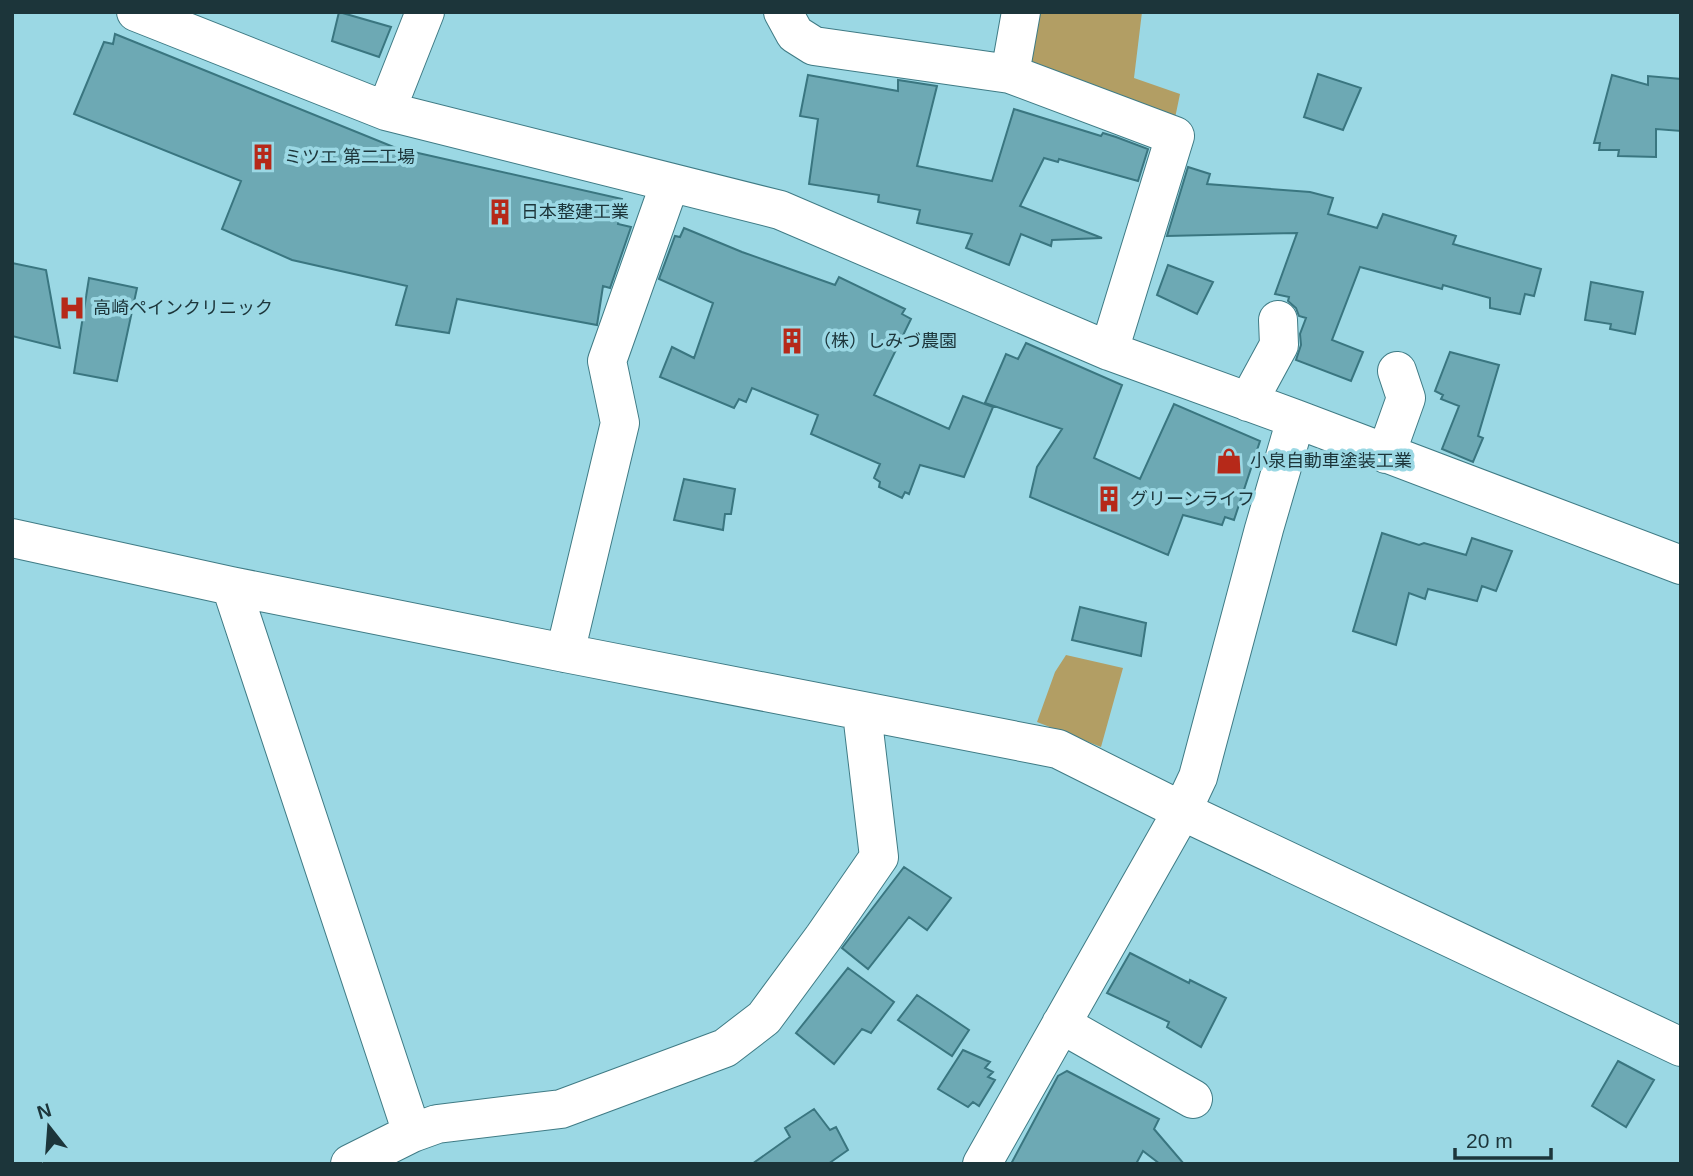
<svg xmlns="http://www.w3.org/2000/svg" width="1693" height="1176" font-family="Helvetica,'Noto Sans JP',sans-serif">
	<rect width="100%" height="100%" fill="#9bd8e4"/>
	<path fill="#b29e64" d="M1035,12h107l-8,66 46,16 -5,24 -148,-53z
		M1066,655l57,13 -22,79 -64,-25 18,-50z"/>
	<path fill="#6da9b4" stroke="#3a7680" stroke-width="2" d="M339,12l52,15 -12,30 -47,-16z
		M115,34l281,114 226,51 -4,25 13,3 -21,61 -7,-2 -6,39 -140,-26 -8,34 -53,-8 11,-39 -115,-26 -70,-31 19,-48 -167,-67 30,-72 9,2z
		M1318,74l43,14 -18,42 -39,-13z
		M808,75l90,16v-11l39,6 -20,80 75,15 22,-72 87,27 2,-3 13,4 32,12 -10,32 -79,-22 -1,3 -14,-4 -24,48 82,32 -50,2 -1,6 -30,-12 -12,31 -43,-17 6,-14 -55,-11 3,-13 -42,-8 1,-7 -70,-11 9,-65 -18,-3z
		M1612,75l36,10v-9l33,3v52l-25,-2v28l-38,-1 1,-6h-20l1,-7h-6z
		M1188,167l22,7 -3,10 103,8 23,6 -5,16 49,14 6,-14 73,22 -3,8 88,25 -7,27 -9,-2 -5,20 -30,-6v-10l-47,-13 -1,4 -82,-22 -28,73 31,12 -12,29 -55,-21 5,-15 -1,-11 6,-16 -7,-2 -3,-8 -8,-7 1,-4 -14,-3 22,-61 -130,3z
		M684,228l58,24 93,33 4,-8 66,32 -3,5 9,5 -37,76 75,34 14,-33 30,11 -29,70 -44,-12 -11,29 -4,-2 -3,6 -23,-11 1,-5 -6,-4 6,-14 -69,-30 7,-19 -66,-27 -6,14 -7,-3 -5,9 -74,-31 12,-30 22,11 19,-55 -54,-24 16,-43 5,1z
		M12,263l34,7 14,78 -48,-12z
		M1168,265l45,17 -16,32 -40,-19z
		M89,278l48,10 -20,93 -43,-8z
		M1591,282l52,10 -8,42 -25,-5 1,-5 -26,-4z
		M1026,343l96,42 -28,73 46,21 34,-75 86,37 -26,79 -9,-3 -3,8 -39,-10 -15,40 -138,-58 7,-30 25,-38 -77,-26 21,-49 12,5z
		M1450,352l49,13 -21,71 5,2 -10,24 -31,-13 17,-43 -18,-7 2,-4 -8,-4z
		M684,479l51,10 -4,25h-6l-2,16 -49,-10z
		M1382,533l37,12 5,-2 42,12 6,-17 40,13 -16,40 -14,-5 -5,15 -49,-12 -3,10 -16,-6 -13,52 -43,-14z
		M1080,607l66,16 -5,33 -69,-16z
		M904,867l47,31 -24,32 -18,-13 -41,52 -26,-21z
		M1130,953l59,30 1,-3 36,18 -25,49 -34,-20 2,-5 -62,-29z
		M848,968l46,34 -23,31 -9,-4 -28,35 -38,-31z
		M917,995l52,35 -17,26 -54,-36z
		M963,1050l27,12 -5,6 8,4 -5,5 7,3 -16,26 -6,-4 -5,5 -30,-18z
		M1618,1061l36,19 -28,47 -34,-21z
		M1067,1071l92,48 -5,10 30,35h-24l-17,-13 -7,13h-125l47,-88z
		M814,1109l16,21 6,-3 12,23 -20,14h-76l38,-27 -5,-9z"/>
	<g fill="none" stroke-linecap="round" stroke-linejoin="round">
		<g stroke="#3f7b85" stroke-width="40">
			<path id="minor" d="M136,12l250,99 394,99 329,141 187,68 385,146
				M783,12l12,22 19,12 196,28
				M1021,12l-11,62 165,62 -66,215
				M386,111l39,-99
				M1248,402l31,-57 -1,-25
				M1386,454l20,-56 -9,-27
				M12,538l219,48 334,67 493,96 124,62 499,236
				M231,586l181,547
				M565,653l55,-230 -13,-62 63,-178
				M1061,1024l132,75
				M350,1164l62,-31 25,-9 124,-15 164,-61 39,-30 59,-80 56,-81 -17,-144
				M982,1164l200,-353 16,-34 66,-248 32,-110"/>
		</g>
		<use href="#minor" stroke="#fff" stroke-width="38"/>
	</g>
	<defs>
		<g id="building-bare" transform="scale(2.1)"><path d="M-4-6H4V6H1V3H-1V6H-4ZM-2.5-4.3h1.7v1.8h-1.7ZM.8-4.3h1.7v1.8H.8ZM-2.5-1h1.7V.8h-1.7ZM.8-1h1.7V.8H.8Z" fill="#b62919" stroke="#9bd8e4" stroke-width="2.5" paint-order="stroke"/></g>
		<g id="hospital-bare" transform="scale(2.1)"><path d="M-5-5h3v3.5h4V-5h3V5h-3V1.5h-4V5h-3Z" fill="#b62919" stroke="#9bd8e4" stroke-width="2.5" paint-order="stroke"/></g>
		<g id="shop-bare" transform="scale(2.1)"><path d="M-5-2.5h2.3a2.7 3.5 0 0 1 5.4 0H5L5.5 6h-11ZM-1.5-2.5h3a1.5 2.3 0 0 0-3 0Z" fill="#b62919" stroke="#9bd8e4" stroke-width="2.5" paint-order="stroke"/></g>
	</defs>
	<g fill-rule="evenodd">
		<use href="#building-bare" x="263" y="157"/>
		<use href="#building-bare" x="500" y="212"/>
		<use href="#hospital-bare" x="72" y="308"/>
		<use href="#building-bare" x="792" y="341"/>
		<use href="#shop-bare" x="1229" y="461"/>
		<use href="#building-bare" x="1109" y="499"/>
	</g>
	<g text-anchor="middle" stroke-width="7" stroke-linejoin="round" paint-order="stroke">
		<g font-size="18" fill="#1c353a" stroke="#9bd8e4" text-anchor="start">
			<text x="284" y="163">ミツエ 第二工場</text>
			<text x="521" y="218">日本整建工業</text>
			<text x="93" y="314">高崎ペインクリニック</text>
			<text x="813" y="347">（株）しみづ農園</text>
			<text x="1250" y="467">小泉自動車塗装工業</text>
			<text x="1130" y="505">グリーンライフ</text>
		</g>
	</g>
	<rect width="1693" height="1176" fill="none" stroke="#1c353a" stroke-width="28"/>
	<g transform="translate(49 1127) rotate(343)" stroke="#9bd8e4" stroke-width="5" paint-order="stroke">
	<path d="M0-5L12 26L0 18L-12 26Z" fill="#1c353a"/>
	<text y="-10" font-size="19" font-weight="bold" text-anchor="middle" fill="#1c353a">N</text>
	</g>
	<path d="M1455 1148v10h96v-10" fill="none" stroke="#1c353a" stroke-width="3.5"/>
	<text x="1466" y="1148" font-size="21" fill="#1c353a" stroke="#9bd8e4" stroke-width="5" paint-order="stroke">20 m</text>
</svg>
